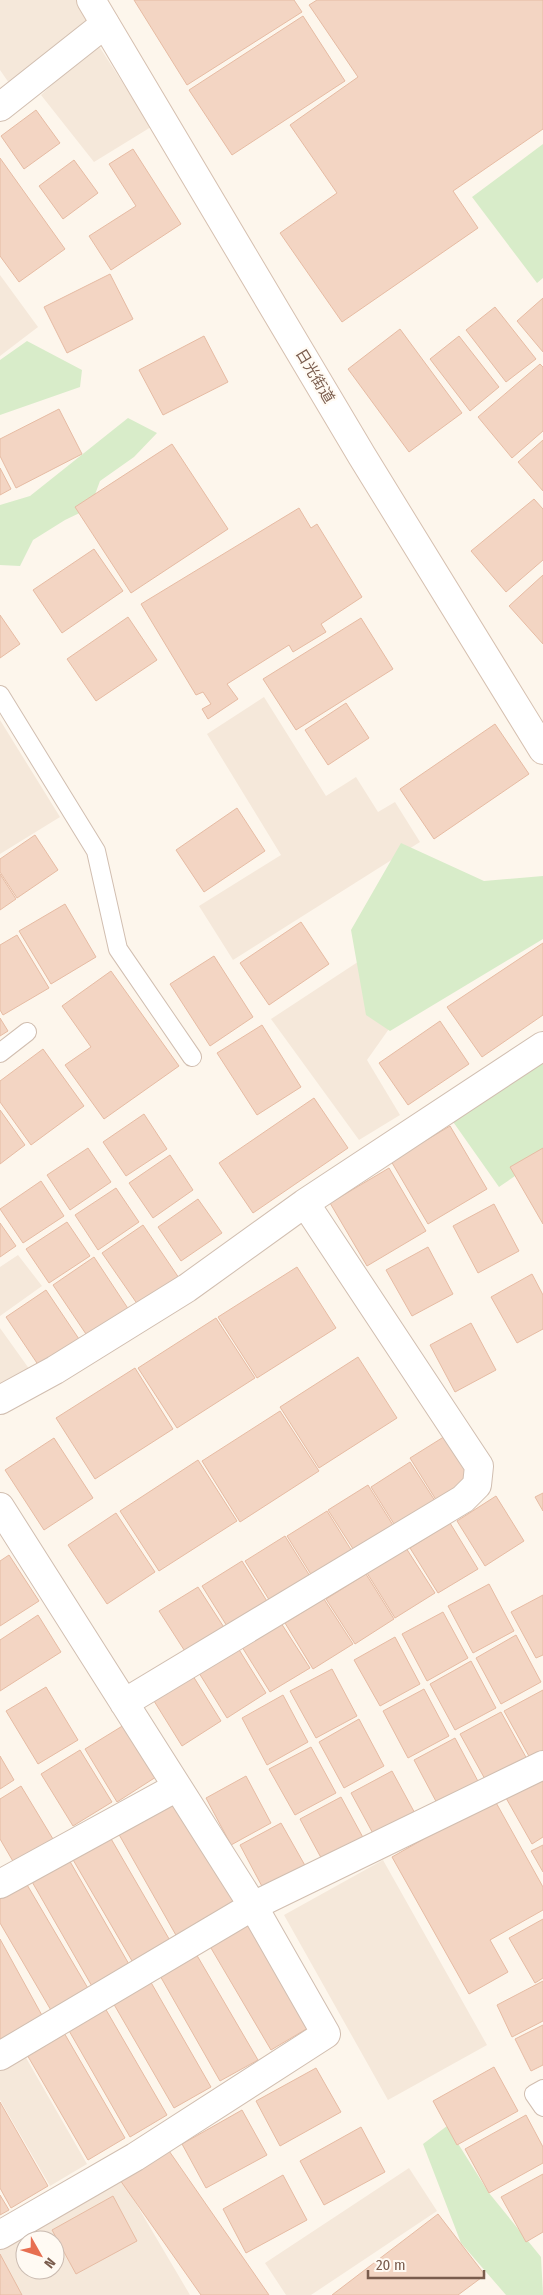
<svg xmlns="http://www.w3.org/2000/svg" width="543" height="2295" font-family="'Fira Sans Condensed','Noto Sans JP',sans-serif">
	<rect width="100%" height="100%" fill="#fdf6ec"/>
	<path fill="#f5e8da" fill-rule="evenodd" d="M0,0h76l17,23 -84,60 -9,-13z
		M97,43l54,84 -57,35 -53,-67z
		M0,275l38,52 -38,29z
		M264,697l62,99 30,-19 22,35 17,-10 25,40 -187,118 -34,-54 82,-51 -74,-121z
		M0,720l60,97 -60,37z
		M373,952l35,50 -41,58 33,55 -41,25 -88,-121z
		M18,1255l24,31 -42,30v-49z
		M0,1328l30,42 -30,16z
		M383,1860l104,185 -99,55 -104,-185z
		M25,2056l62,108 -37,22 -50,-86v-29z
		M409,2168l28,43 -126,84h-25l-21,-32z
		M118,2173l72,122h-190v-53zM25,2240h30v30h-30z"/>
	<path fill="#d8ecc9" d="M543,144v134l-6,5 -65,-86z
		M27,341l55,29 -2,17 -80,28v-55z
		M128,418l29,15 -23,24 -34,24 -10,27 -25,12 -32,20 -13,26 -20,-1v-60l30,-9z
		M401,843l83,38 59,-5v63l-153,92 -24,-16 -15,-85z
		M543,1032v125l-44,30 -62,-88z
		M447,2126l42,67 52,64 2,38h-37l-45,-52 -38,-99z"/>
	<path fill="#f3d5c3" stroke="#e6bba3" d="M134,0h160l8,12 -115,73z
		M317,0h226v129l-90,62 25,37 -136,94 -62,-89 57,-40 -47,-68 68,-48 -49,-72z
		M303,16l42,65 -113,74 -43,-65z
		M36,110l24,33 -36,26 -23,-33z
		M133,149l48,75 -70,46 -22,-34 47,-30 -27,-42z
		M0,158l65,91 -46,33 -19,-26z
		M74,160l24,33 -35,26 -24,-33z
		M110,274l23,45 -66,34 -23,-46z
		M543,298v54l-26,-31z
		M495,307l41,52 -30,23 -40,-52z
		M400,329l62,84 -53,39 -61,-83z
		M204,336l24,46 -65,33 -24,-45z
		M459,336l40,51 -29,24 -40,-52z
		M540,364l3,3v64l-31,27 -34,-41z
		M59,409l23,45 -66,34 -16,-32v-17z
		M543,440v51l-25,-29z
		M172,444l56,85 -97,64 -56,-86z
		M0,468l11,21 -11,6z
		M534,499l9,10v51l-37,32 -35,-41z
		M299,508l12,20 6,-4 45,73 -41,27 5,8 -33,20 -4,-7 -62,39 11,15 -30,20 -6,-10 9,-5 -8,-12 -7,3 -55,-91z
		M94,549l29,42 -61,42 -29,-43z
		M543,575v69l-34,-38z
		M0,615l20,29 -20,14z
		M128,617l29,43 -61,41 -29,-42z
		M361,618l32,51 -97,61 -33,-51z
		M346,703l23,35 -41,27 -23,-35z
		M495,724l34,50 -95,65 -34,-50z
		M237,808l28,43 -61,41 -28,-42z
		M35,835l23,35 -41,28 -17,-26v-13z
		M0,874l16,25 -16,11z
		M65,904l31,53 -45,27 -32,-53z
		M301,922l28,42 -60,41 -29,-42z
		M17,935l32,53 -46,27 -3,-5v-65z
		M543,943v72l-61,42 -35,-50z
		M214,956l39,61 -43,29 -40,-62z
		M111,971l68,95 -75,53 -39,-54 26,-18 -29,-41z
		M0,1018l8,13 -8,5z
		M440,1021l29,43 -61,41 -29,-42z
		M262,1025l39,62 -44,28 -40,-62z
		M43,1049l41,57 -53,39 -31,-43v-21z
		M314,1098l34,50 -95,65 -34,-50z
		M0,1110l25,35 -25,19z
		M144,1114l23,35 -41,27 -23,-34z
		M450,1126l37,63 -59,35 -37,-63z
		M88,1148l23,34 -41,28 -23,-35z
		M543,1148v76l-33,-57z
		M170,1155l23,35 -40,28 -24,-35z
		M389,1168l37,63 -59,35 -37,-63z
		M41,1181l23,35 -41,27 -23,-34z
		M116,1188l23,34 -41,28 -23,-35z
		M198,1199l24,34 -41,28 -23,-34z
		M494,1204l25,47 -41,22 -25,-47z
		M67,1222l23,34 -41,27 -23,-34z
		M0,1223l16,23 -16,11z
		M143,1225l36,53 -41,27 -36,-52z
		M428,1247l25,47 -41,22 -26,-46z
		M94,1257l35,53 -41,27 -35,-52z
		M297,1267l39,61 -79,50 -39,-61z
		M532,1274l11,21v34l-26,14 -26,-46z
		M46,1290l35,52 -40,27 -35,-52z
		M216,1318l39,60 -78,50 -39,-60z
		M471,1323l25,47 -41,22 -25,-47z
		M358,1357l39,61 -78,50 -39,-61z
		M135,1368l38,61 -78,50 -39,-61z
		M280,1411l39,60 -79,51 -38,-61z
		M450,1433l28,45 -40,25 -28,-45z
		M54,1438l39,60 -49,32 -39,-60z
		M198,1460l39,61 -78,50 -39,-60z
		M410,1462l29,45 -40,25 -28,-45z
		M368,1485l28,45 -39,25 -29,-45z
		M543,1493v18l-8,-14z
		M496,1496l28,45 -39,25 -28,-45z
		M327,1511l28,45 -40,25 -28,-45z
		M116,1513l39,59 -48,32 -39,-59z
		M450,1523l28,46 -40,24 -28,-45z
		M285,1536l28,45 -40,25 -28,-45z
		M406,1548l29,45 -40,25 -28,-45z
		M9,1555l30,46 -39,25v-65z
		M242,1561l28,45 -40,25 -28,-45z
		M366,1574l28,45 -39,25 -29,-45z
		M489,1584l25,47 -41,22 -25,-47z
		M198,1587l29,45 -39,24 -29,-45z
		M543,1595v60l-7,3 -25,-46z
		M324,1599l29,45 -40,25 -28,-46z
		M443,1612l25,46 -41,23 -25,-47z
		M38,1615l23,37 -61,39v-51z
		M281,1623l29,45 -40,24 -28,-45z
		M516,1635l25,47 -40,22 -25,-46z
		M395,1637l25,47 -40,22 -26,-46z
		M238,1648l28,45 -39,25 -28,-45z
		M471,1661l25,47 -41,22 -25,-46z
		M332,1669l25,47 -41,22 -26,-47z
		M193,1676l28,45 -39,25 -28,-45z
		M46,1687l32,53 -40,24 -32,-53z
		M424,1689l25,47 -41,22 -25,-47z
		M543,1690v61l-13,7 -26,-47z
		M283,1695l25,47 -41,23 -25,-47z
		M501,1712l26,47 -41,22 -26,-47z
		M359,1719l25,47 -40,22 -25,-46z
		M124,1725l32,52 -39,25 -32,-53z
		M455,1738l25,47 -41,22 -25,-47z
		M311,1747l25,46 -41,22 -26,-46z
		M80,1750l32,52 -39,24 -32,-52z
		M0,1756l14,24 -14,9z
		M392,1771l25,46 -41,22 -25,-46z
		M246,1776l25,47 -40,22 -25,-47z
		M543,1777v60l-11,7 -26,-46z
		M21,1786l32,53 -39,24 -14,-24v-40z
		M178,1796l61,106 -62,35 -60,-106z
		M341,1797l25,46 -41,22 -25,-46z
		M494,1799l49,88v23l-53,30 18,32 -39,22 -77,-137z
		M281,1823l26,46 -42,23 -25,-47z
		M110,1837l62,107 -37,22 -63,-108z
		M543,1845v27l-12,-21z
		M68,1858l62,108 -37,22 -62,-108z
		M26,1883l63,107 -37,22 -52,-89v-24z
		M543,1919v59l-8,5 -26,-45z
		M246,1921l62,107 -37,22 -63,-107z
		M0,1939l44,80 -44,25z
		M195,1952l63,108 -38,21 -61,-107z
		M149,1979l62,108 -37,21 -62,-107z
		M543,1981v40l-31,16 -15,-32z
		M105,2008l62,107 -37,22 -62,-108z
		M543,2025v40l-12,6 -16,-32z
		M63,2031l62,107 -37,22 -62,-107z
		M494,2067l24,44 -61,34 -24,-44z
		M316,2068l25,44 -61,34 -24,-45z
		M0,2102l48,84 -37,22 -11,-20z
		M242,2110l25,45 -61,33 -24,-44z
		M526,2115l17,32v16l-54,30 -24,-44z
		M361,2127l24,45 -61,33 -24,-44z
		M167,2148l102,147h-68l-81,-115z
		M543,2174v58l-17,10 -25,-45z
		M283,2175l24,45 -61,33 -23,-44z
		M0,2195l9,15 -9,5z
		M113,2196l24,45 -61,33 -24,-44z
		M438,2214l47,61 -27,20h-126z
		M0,2254l22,41h-22z"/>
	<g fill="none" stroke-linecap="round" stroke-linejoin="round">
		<g stroke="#d1beb0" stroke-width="20">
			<path id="lane" d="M0,695l96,156 22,98 74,108
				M0,1053l27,-21
				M543,2089l-9,5 9,13"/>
		</g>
		<g stroke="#d1beb0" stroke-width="30">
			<path id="street" d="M0,107l105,-83
				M0,1400l55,-30 132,-82 118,-85 238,-157
				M0,1507l253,399 73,128 -191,123 -135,78
				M124,1703l339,-204 14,-14 2,-19 -174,-263
				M0,1884l177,-97
				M0,2056l253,-150 290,-141"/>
		</g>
		<g stroke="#d6c0b0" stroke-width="30">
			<path id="secondary" d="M91,0l271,456 181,294"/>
		</g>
		<use href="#lane" stroke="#fff" stroke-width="18"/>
		<use href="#street" stroke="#fff" stroke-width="28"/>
		<use href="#secondary" stroke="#fff" stroke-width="28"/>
	</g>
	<g text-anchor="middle" stroke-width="4.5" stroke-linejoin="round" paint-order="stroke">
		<g font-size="15" fill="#7a5c4d" stroke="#fffaf3">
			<text transform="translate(315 376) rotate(59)" y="5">日光街道</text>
		</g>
	</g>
	<g transform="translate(40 2255) rotate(129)"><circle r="24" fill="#fffaf3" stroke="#cabbb1"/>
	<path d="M0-4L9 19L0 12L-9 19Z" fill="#e76f51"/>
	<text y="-8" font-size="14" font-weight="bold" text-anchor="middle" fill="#7a5c4d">N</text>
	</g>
	<path d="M368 2270v8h116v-8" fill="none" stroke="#7a5c4d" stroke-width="2.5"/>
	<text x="376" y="2270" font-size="15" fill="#7a5c4d" stroke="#fffaf3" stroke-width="4" paint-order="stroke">20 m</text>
</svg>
